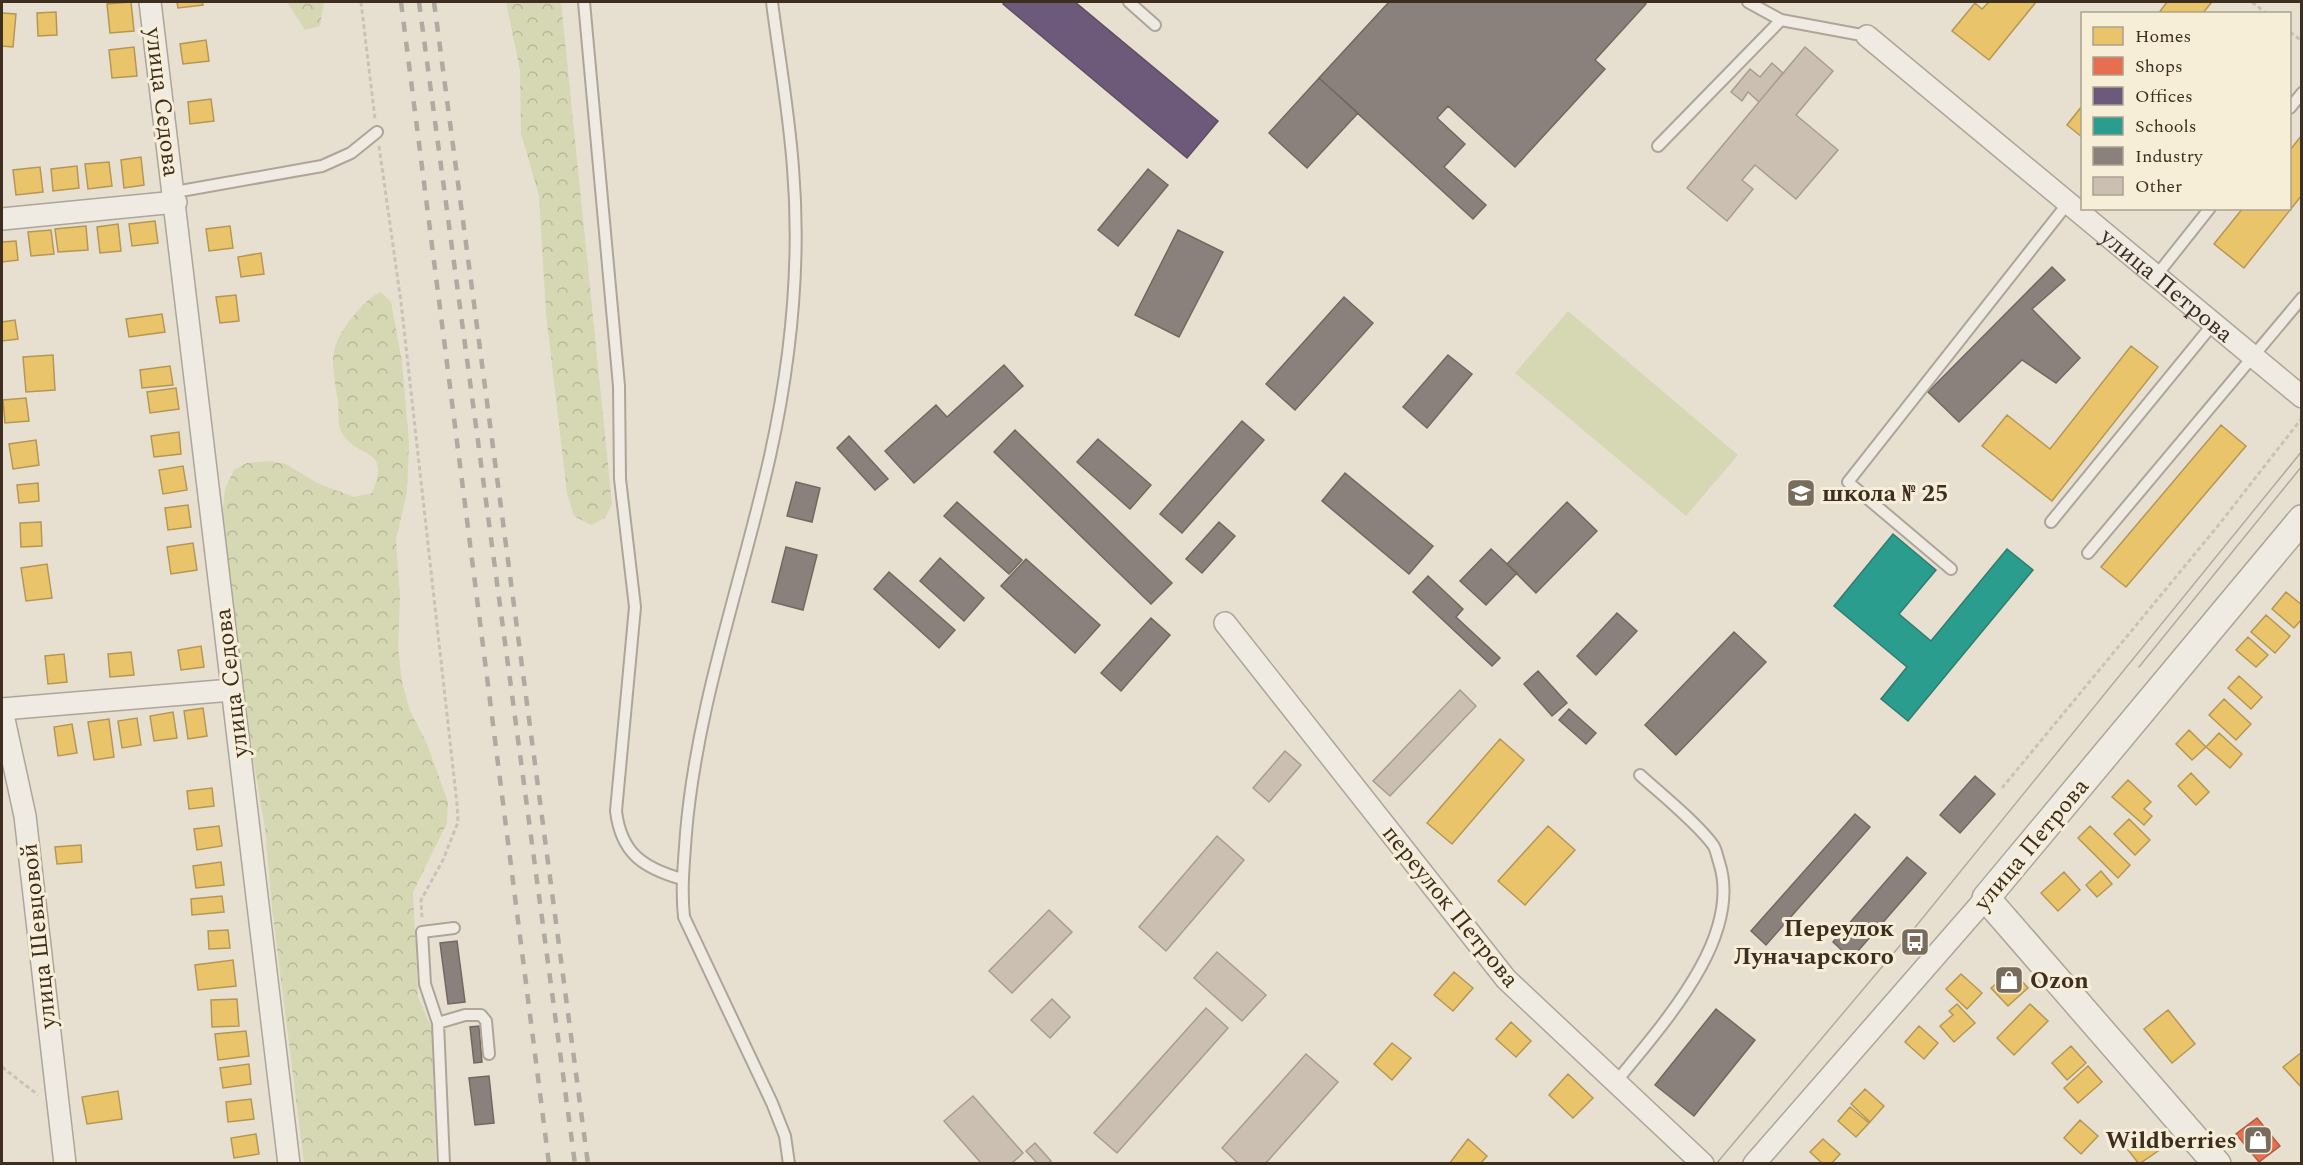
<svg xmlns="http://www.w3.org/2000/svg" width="2303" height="1165" font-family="Spectral,serif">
	<defs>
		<pattern id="forest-crowns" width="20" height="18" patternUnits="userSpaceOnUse" patternTransform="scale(1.5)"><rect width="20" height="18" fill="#d6d7b3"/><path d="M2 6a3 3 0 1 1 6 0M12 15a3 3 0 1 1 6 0" fill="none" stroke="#b9b99a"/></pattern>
	</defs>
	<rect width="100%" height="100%" fill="#e7e0d1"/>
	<path fill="url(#forest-crowns)" d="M287,2h37l-4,24 -15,4z
		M506,2h55l51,502 -7,14 -14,7 -17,-9 -7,-23 -21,-180 -7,-117 -18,-63 -1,-63z
		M381,292l10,10 11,60 7,81 -2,49 -11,47 4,58 -2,50 4,35 8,29 17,33 21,58 -1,21 -34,69 5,105 14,32 4,134h-132l-32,-255 -7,-80 -21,-120 -22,-190 3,-29 9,-19 13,-7 22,-2 17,3 31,19 37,14 18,-4c20,-47 -14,-33 -30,-60 -5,-7 -3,-22 -4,-31 -2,-16 -8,-39 -3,-55 5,-17 30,-49 46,-55z"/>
	<path fill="#d6d7b3" d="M1568,311l170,144 -52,61 -171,-143z"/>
	<path fill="#e9c46a" stroke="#b59754" stroke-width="1.5" d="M131,2l3,29 -24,2 -3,-29z
		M177,2h25l1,3 -25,3z
		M1989,2h47l-47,58 -37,-29 23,-28 7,6z
		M2167,2h45l-10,12h-44z
		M56,12l1,23 -19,1 -1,-23z
		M2,13l14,1 -3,33 -11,-1z
		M206,40l3,21 -26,3 -3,-20z
		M134,47l3,29 -25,2 -3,-28z
		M211,99l3,22 -24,3 -2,-22z
		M2082,106v31l-15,-12z
		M2302,135v60l-58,73 -30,-24 29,-36h47v-58z
		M141,157l3,28 -20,3 -3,-28z
		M109,162l3,24 -24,3 -3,-25z
		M77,166l2,22 -26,3 -2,-22z
		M40,167l3,25 -27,3 -3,-25z
		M155,221l3,22 -26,3 -3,-22z
		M118,224l3,27 -21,2 -3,-26z
		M86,226l2,24 -30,2 -3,-23z
		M230,226l3,22 -24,3 -3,-22z
		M51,230l3,24 -23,2 -3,-24z
		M16,241l2,19 -16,2v-20z
		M261,253l3,21 -23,3 -3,-20z
		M236,295l3,26 -19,2 -4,-26z
		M162,314l3,18 -36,5 -3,-18z
		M15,320l3,19 -16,2v-19z
		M2131,346l27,21 -106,134 -70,-55 25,-31 43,34z
		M53,355l2,35 -29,2 -3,-35z
		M170,366l3,19 -31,3 -2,-18z
		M176,388l3,21 -29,4 -3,-21z
		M26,398l3,23 -24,2 -2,-23z
		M2221,425l25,21 -120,141 -25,-20z
		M179,432l2,22 -27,3 -3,-21z
		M36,440l3,25 -26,4 -4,-25z
		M183,466l4,24 -24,4 -4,-24z
		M38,483l1,18 -20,2 -2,-18z
		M188,505l3,22 -23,3 -3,-22z
		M41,522l1,24 -21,1 -1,-24z
		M193,543l4,27 -26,4 -4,-27z
		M47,564l5,34 -26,3 -5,-33z
		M2286,592l16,13v14l-8,9 -22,-19z
		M2266,615l24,21 -15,17 -24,-21z
		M2248,637l20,18 -12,12 -20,-17z
		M201,646l3,21 -23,3 -3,-20z
		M131,652l3,23 -24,2 -2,-23z
		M64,654l3,28 -19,2 -3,-28z
		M2239,676l23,21 -11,12 -23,-21z
		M2224,699l27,25 -15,16 -27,-25z
		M203,708l4,28 -19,3 -4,-28z
		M173,712l4,26 -23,3 -4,-25z
		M137,718l4,27 -19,3 -4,-27z
		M109,719l5,38 -20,3 -6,-38z
		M72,724l5,29 -19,3 -4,-29z
		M2189,730l17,17 -14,13 -16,-16z
		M2219,733l23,21 -12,14 -24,-21z
		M1500,739l24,21 -72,84 -25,-21z
		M2191,773l18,19 -13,13 -18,-19z
		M2128,780l23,22 -7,7 8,7 -8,9 -32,-28z
		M212,788l2,18 -25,3 -2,-18z
		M2129,819l21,21 -15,15 -21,-21z
		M219,826l3,20 -25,4 -3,-21z
		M1548,826l27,24 -50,55 -27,-24z
		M2090,826l40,39 -12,13 -40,-40z
		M81,845l1,17 -25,2 -2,-17z
		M221,862l3,23 -28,3 -3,-22z
		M2101,871l11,13 -15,13 -11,-12z
		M2064,872l16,18 -22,21 -17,-18z
		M222,896l2,16 -32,3 -1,-16z
		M228,930l2,18 -21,1 -1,-18z
		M233,960l3,26 -38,4 -3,-25z
		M2012,970l16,18 -20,18 -17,-18z
		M1454,972l19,16 -20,23 -19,-16z
		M1961,974l21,19 -15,16 -21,-20z
		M237,999l2,27 -27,1 -1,-27z
		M1957,1004l18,19 -21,19 -14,-16 13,-11 -4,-4z
		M2030,1004l18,17 -34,34 -17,-17z
		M2168,1010l27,34 -23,19 -28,-34z
		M1511,1022l20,19 -15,16 -20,-18z
		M1919,1026l19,17 -14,16 -19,-17z
		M246,1031l3,25 -31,4 -3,-26z
		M1392,1043l19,15 -19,22 -18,-16z
		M2071,1046l15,17 -19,17 -15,-17z
		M2302,1052v36l-19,-21z
		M249,1064l2,20 -28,4 -3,-20z
		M2088,1066l14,16 -24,21 -14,-15z
		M1568,1074l25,24 -20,20 -24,-23z
		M1865,1089l19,17 -14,16 -19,-18z
		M118,1091l4,28 -35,5 -5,-27z
		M251,1099l3,20 -26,3 -2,-20z
		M1850,1107l19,16 -13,14 -18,-16z
		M2080,1120l18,16 -17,18 -17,-16z
		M256,1134l3,20 -25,4 -3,-20z
		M2146,1136l12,15 -19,13 -11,-14z
		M1468,1139l19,17 -7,8h-31z
		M1823,1139l17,15 -9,10h-8l-13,-12z"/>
	<path fill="#e76f51" stroke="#b45c42" stroke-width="1.5" d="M2257,1118l23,28 -21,16 -23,-28z"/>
	<path fill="#6d597a" stroke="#5f4c5f" stroke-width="1.5" d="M1005,2h70l143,119 -31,37 -184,-154z"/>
	<path fill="#2a9d8f" stroke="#307c6e" stroke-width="1.5" d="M1893,534l43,36 -37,44 32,27 76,-92 26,21 -125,151 -27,-22 26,-32 -73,-61z"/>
	<path fill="#8a817c" stroke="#736860" stroke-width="1.5" d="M1389,2h254l3,2 -51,56 10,9 -90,98 -67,-61 -11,12 28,26 -21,23 42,38 -13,14 -154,-141z
		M1319,78l39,35 -51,55 -38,-35z
		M1148,169l20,16 -50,61 -20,-16z
		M1178,230l45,22 -44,85 -44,-22z
		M2052,267l13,13 -33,29 48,49 -24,25 -34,-23 -63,62 -31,-30z
		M1344,297l29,26 -78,87 -29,-26z
		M1448,355l24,19 -45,54 -24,-21z
		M1004,365l19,21 -109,97 -29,-32 51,-46 11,12z
		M1242,421l22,19 -82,93 -22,-19z
		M1015,430l157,153 -21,21 -157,-152z
		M849,436l39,43 -13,11 -38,-42z
		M1098,439l53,46 -21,24 -53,-47z
		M1345,473l88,73 -24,28 -87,-73z
		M796,482l24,6 -8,34 -25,-6z
		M957,502l65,58 -13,14 -65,-58z
		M1567,502l30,29 -61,62 -29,-29z
		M1219,522l16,14 -33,37 -16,-14z
		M786,547l31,8 -14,55 -31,-8z
		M1491,549l26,24 -31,32 -26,-24z
		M940,558l44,40 -20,23 -44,-40z
		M1026,559l74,66 -25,28 -74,-67z
		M889,572l66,58 -16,18 -65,-59z
		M1428,576l35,33 -7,8 44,41 -8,8 -79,-74z
		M1617,613l20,18 -41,44 -19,-19z
		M1151,618l19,17 -49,56 -20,-18z
		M1734,632l32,30 -90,93 -31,-30z
		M1538,671l29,32 -15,13 -28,-32z
		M1569,709l27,24 -10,11 -27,-24z
		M1975,776l20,18 -35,39 -20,-18z
		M1855,814l15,13 -104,118 -15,-14z
		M1907,857l19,16 -75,86 -18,-17z
		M457,941l8,61 -17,2 -8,-61z
		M1716,1009l39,31 -61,76 -39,-31z
		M479,1026l3,36 -8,1 -4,-36z
		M489,1076l5,47 -19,2 -6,-47z"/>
	<path fill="#cbbfb2" stroke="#a89c90" stroke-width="1.5" d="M1805,47l28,24 -37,44 42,35 -42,49 -41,-34 -13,15 11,9 -26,32 -40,-33z
		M1772,63l11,10 -24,29 -11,-10 -6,9 -11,-9 19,-23 10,8z
		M1460,690l16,16 -86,90 -17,-15z
		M1285,751l16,14 -32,37 -16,-14z
		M1217,836l27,24 -78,91 -27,-24z
		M1049,910l23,22 -60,61 -23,-22z
		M1217,952l49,43 -24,26 -48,-43z
		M1052,999l18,18 -20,21 -19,-18z
		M1206,1008l22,20 -111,125 -23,-20z
		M1306,1054l32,28 -73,82h-26l-17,-16z
		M973,1096l50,57 -12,11h-29l-38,-43z
		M1035,1143l16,18 -3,3h-10l-12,-13z"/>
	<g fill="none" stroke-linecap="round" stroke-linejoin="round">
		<g stroke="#ada599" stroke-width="14">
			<path id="service" d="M584,2l35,384 1,93 15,128 -19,204c5,42 27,57 66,68
				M772,2c7,55 17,110 21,166 8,97 -2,193 -23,288 -28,125 -73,248 -84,377 -2,29 -5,55 -2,84l88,186 13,33 4,28
				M1129,2l26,23
				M1748,2l33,18 86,16
				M2290,108l12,-15
				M1658,146l123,-126
				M175,192l147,-26 29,-13 26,-21
				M2156,276l54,-68
				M2051,522l162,-198
				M2088,553l214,-255
				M1951,569l-103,-87 220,-279
				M438,1023l27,-8h16l5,6 3,33
				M1616,1082c44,-55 128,-144 103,-220 -2,-6 -3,-13 -6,-17 -16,-22 -52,-51 -73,-70
				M444,1164l-6,-141 -13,-39 -3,-52 32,-4"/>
		</g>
		<g stroke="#ada599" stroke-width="24">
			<g id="minor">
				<path d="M150,2l139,1162"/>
				<path id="s1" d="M1867,36l435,361"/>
				<path d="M2,219l174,-17"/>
				<path d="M1225,623l281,356 197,185"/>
				<path d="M2,709l230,-19"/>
				<path d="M2,710l23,106 40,348"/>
				<path d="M1754,1164l232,-266"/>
			</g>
		</g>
		<g stroke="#ada599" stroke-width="30">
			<path id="tertiary" d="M2217,1164l-231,-266 316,-379"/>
		</g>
		<path stroke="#c8c2b9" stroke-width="3" stroke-dasharray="4.5 3" stroke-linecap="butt" d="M361,2l14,117
			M2252,2l15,12
			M2290,32l12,9
			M379,146l22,156 56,502 1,18 -15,38 -22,40 1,19
			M2002,788l215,-261 85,-109
			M2,1067l36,28"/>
		<use href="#service" stroke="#efebe3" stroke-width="10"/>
		<use href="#minor" stroke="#efebe3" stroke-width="21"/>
		<use href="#tertiary" stroke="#efebe3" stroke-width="27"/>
		<path stroke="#afaaa2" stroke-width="1.5" d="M2139,667l163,-201
			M1716,1164l192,-228 394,-485"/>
		<path stroke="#afaaa2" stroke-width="4.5" stroke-dasharray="10 10" stroke-linecap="butt" d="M401,2l148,1162
			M419,2l156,1162
			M434,2l154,1162"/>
	</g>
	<defs>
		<g id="school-square" transform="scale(1.5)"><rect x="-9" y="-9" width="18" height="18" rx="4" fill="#786c5e" stroke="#f7eed8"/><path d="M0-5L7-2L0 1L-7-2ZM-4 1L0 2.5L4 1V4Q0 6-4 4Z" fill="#fff"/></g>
		<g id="bus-square" transform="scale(1.5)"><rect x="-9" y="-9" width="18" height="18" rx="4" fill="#786c5e" stroke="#f7eed8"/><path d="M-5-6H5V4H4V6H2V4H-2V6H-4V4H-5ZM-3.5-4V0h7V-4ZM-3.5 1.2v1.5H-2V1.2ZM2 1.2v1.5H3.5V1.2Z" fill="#fff"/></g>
		<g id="shop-square" transform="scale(1.5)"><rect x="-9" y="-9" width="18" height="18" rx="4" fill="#786c5e" stroke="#f7eed8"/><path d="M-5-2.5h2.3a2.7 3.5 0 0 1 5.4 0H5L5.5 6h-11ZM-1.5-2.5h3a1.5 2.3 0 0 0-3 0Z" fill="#fff"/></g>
	</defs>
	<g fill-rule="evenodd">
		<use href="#school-square" x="1801" y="493"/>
		<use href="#bus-square" x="1915" y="942"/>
		<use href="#shop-square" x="2009" y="980"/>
		<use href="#shop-square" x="2258" y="1140"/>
	</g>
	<g text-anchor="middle" stroke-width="6" stroke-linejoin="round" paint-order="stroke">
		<g font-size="24" fill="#3d2e20" stroke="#f7eed8">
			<text transform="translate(163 102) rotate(83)" y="8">улица Седова</text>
			<text dy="8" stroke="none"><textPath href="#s1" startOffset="390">улица Петрова</textPath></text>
			<text transform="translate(231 683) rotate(-97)" y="8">улица Седова</text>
			<text transform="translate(2031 844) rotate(-50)" y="8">улица Петрова</text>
			<text transform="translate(1451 906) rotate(51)" y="8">переулок Петрова</text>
			<text transform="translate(38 936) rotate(-96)" y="8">улица Шевцовой</text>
		</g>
		<g font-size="24" font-weight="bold" fill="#3d2e20" stroke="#f7eed8" text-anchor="start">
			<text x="1822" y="501">школа № 25</text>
			<text x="1894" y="936" text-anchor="end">Переулок<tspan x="1894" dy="28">Луначарского</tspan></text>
			<text x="2030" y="988">Ozon</text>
			<text x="2237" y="1148" text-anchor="end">Wildberries</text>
		</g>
	</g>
	<rect width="2303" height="1165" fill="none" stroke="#3d2e20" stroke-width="6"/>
	<rect x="2081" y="12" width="210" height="198" fill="#f7eed8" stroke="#ada18e" stroke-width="1.5"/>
	<rect x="2093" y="27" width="30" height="18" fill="#e9c46a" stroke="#ada18e" stroke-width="1.5"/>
	<text x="2135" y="42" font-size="18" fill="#3d2e20">Homes</text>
	<rect x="2093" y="57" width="30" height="18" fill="#e76f51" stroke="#ada18e" stroke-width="1.5"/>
	<text x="2135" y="72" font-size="18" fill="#3d2e20">Shops</text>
	<rect x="2093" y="87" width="30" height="18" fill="#6d597a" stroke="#ada18e" stroke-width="1.5"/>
	<text x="2135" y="102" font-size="18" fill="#3d2e20">Offices</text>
	<rect x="2093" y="117" width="30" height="18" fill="#2a9d8f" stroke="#ada18e" stroke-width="1.5"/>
	<text x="2135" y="132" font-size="18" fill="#3d2e20">Schools</text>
	<rect x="2093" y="147" width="30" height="18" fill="#8a817c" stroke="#ada18e" stroke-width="1.5"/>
	<text x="2135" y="162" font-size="18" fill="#3d2e20">Industry</text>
	<rect x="2093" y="177" width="30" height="18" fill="#cbbfb2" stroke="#ada18e" stroke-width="1.5"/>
	<text x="2135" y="192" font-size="18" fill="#3d2e20">Other</text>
</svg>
